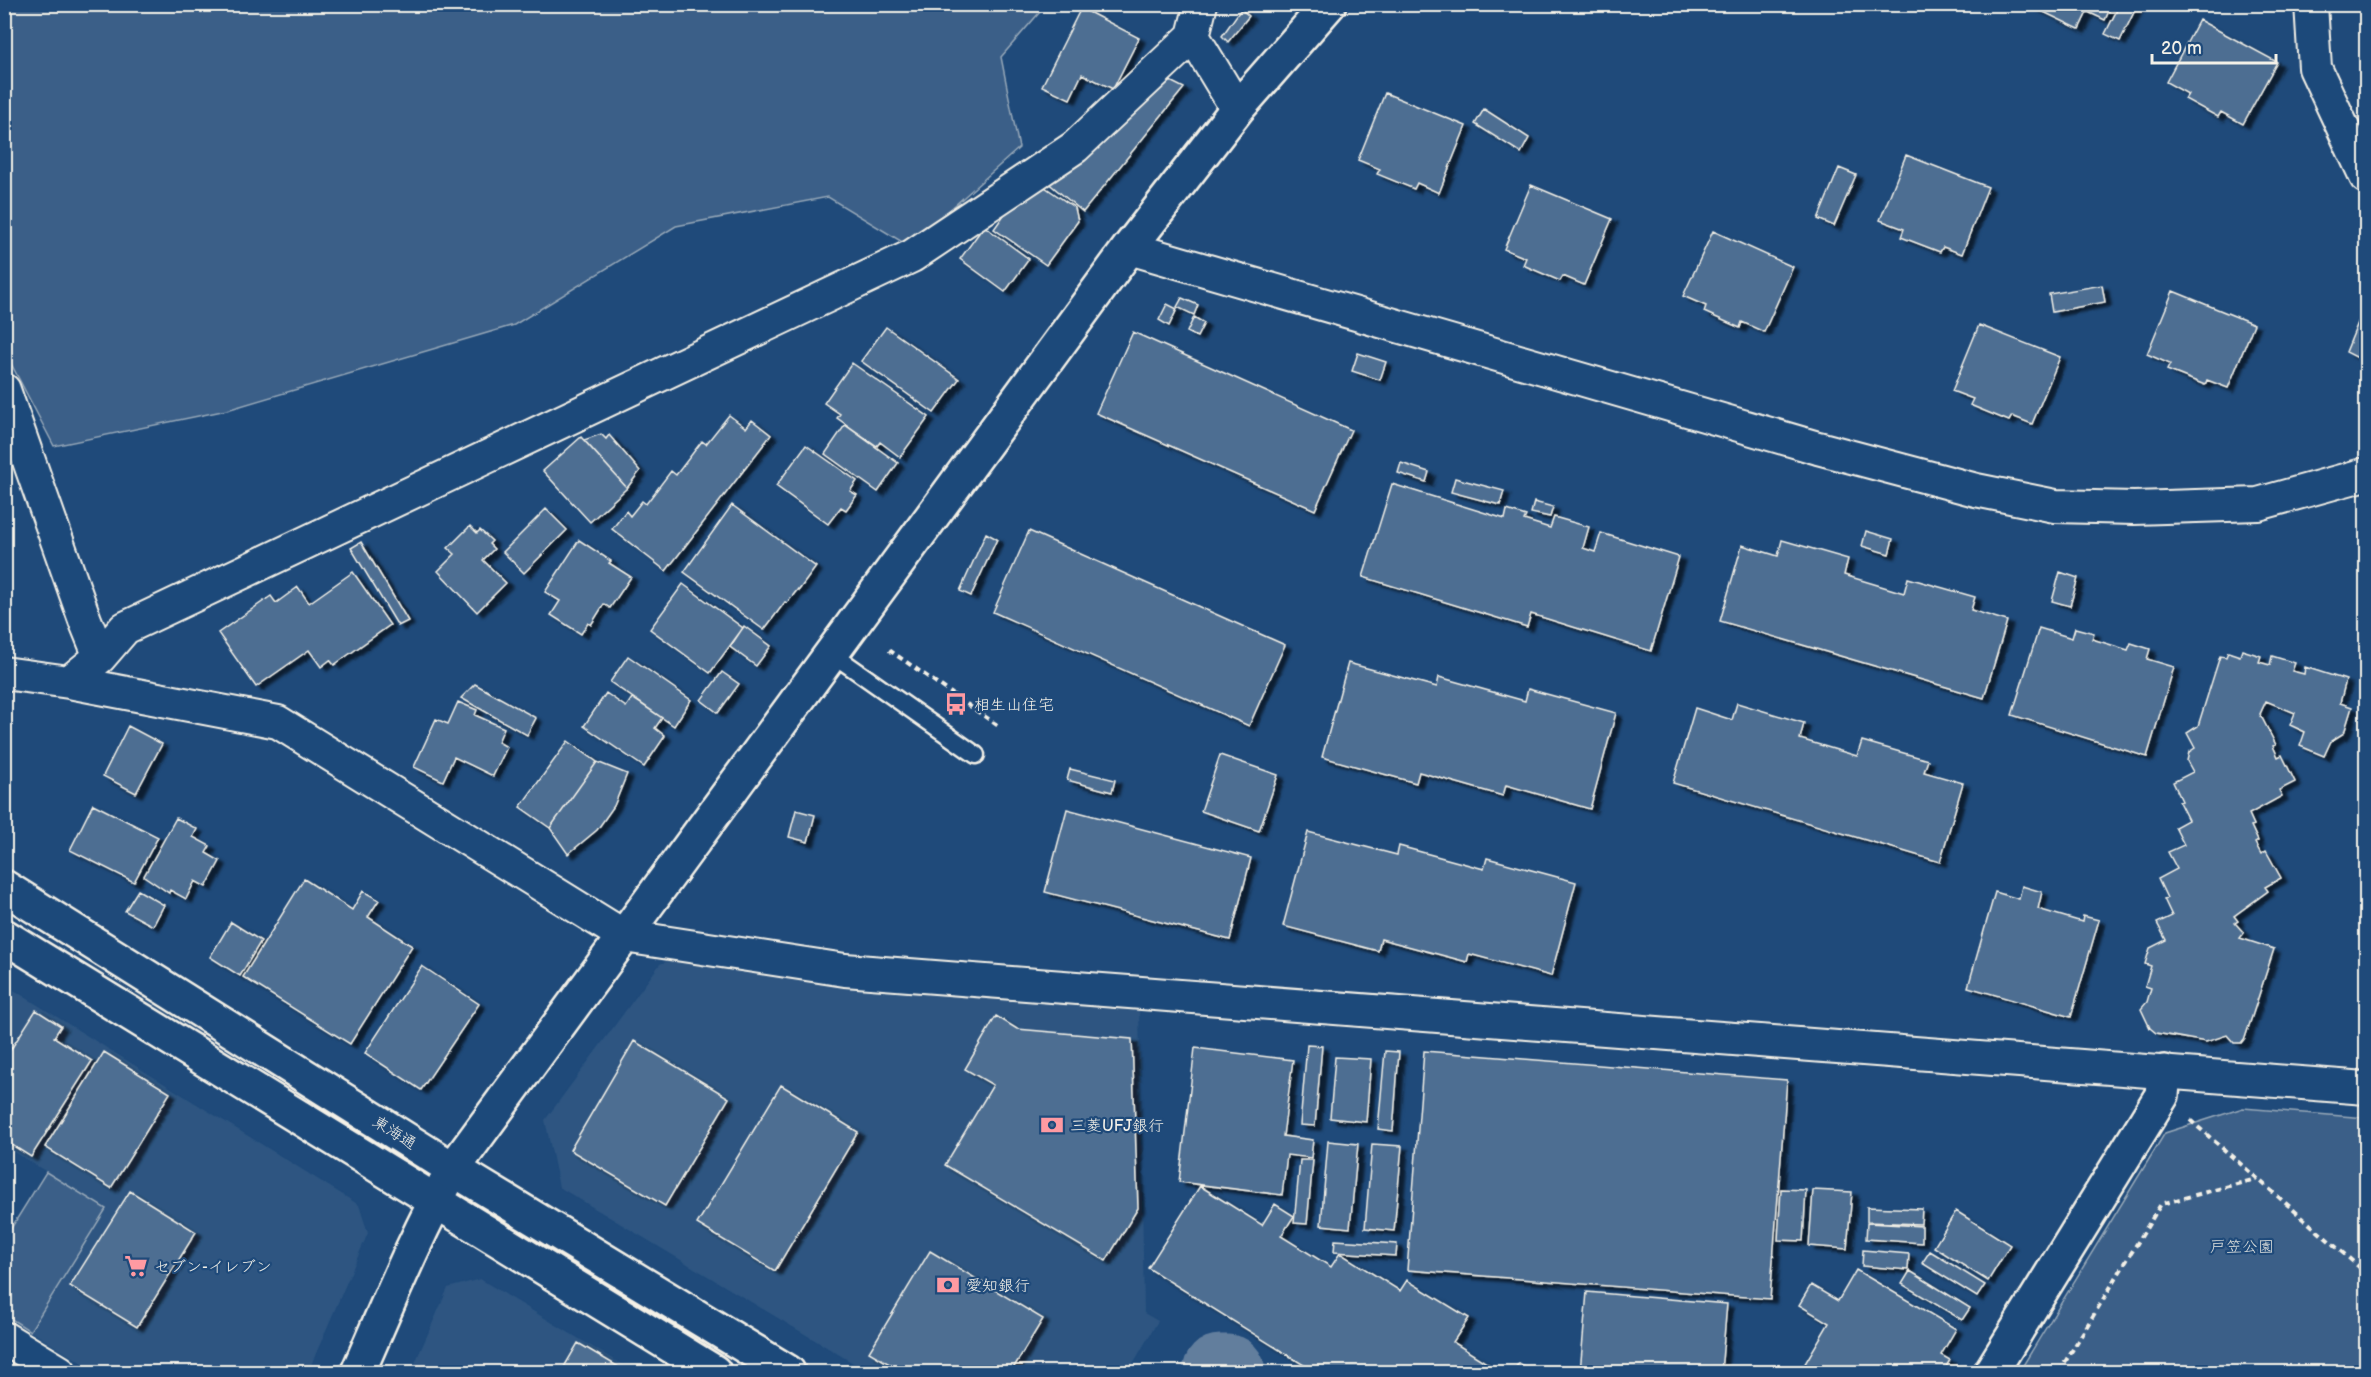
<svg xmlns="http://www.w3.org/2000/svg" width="2371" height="1377" font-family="'Balsamiq Sans','Klee One',sans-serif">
	<defs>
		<filter id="shadow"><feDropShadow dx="6" dy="4" stdDeviation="1.5" flood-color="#0009"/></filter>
	</defs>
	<rect width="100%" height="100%" fill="#1f4a7a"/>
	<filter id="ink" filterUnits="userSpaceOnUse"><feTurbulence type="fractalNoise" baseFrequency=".0167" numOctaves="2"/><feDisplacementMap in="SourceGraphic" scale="12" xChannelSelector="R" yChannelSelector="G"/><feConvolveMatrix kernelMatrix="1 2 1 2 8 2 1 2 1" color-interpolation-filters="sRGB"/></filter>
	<g filter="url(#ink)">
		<path fill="#2d5581" d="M683,956l456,49 5,308 14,8 -30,51h-260l-309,-185 -14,-67 115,-156z
			M4,984l355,221 9,28 -60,139h-211l-67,-41 76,-122 -101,-63z
			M480,1279l154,93h-223l37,-84z"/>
		<path fill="#3a5f88" stroke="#97a8b8" stroke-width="1.5" d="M4,5h1042l-45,52 18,91 -110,98 -81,-49 -152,29 -162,99 -287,85 -173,36 -48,-92 -1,-9z
			M2243,1108l123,10v254h-347l146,-239z
			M46,1172l60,37 -76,122 -25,-16v-77z"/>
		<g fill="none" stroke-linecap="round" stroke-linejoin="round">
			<path stroke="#627e9d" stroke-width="75" d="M1220,1372h8"/>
		</g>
		<path fill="#4d6e92" stroke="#f4f1e8" stroke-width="1.5" filter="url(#shadow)" d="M2027,4h64l-12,25z
			M2091,4h21l-7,16 -17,-8z
			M2120,4h18l-18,37 -15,-7z
			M1081,8l58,30 -26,51 -31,-15 -12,25 -28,-13z
			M1241,9l8,7 -21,26 -6,-6z
			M2199,20l78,42 -34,62 -22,-12 -3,5 -33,-18 3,-5 -22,-12z
			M1170,81l14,7 -101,124 -37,-31 37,-34z
			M1385,93l81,33 -27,67 -22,-10 -3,6 -37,-15 3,-5 -22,-9z
			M1484,109l45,29 -8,15 -46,-29z
			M1906,155l82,32 -26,67 -19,-7 -3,5 -39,-15 3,-8 -24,-9z
			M1839,168l17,7 -22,51 -16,-7z
			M1039,183l36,25 3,13 -32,44 -52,-36 19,-27z
			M1531,185l81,34 -28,66 -21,-9 -3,5 -37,-16 3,-7 -22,-9z
			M984,226l45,33 -24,33 -45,-33z
			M1713,231l80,36 -29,65 -22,-10 -2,6 -36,-16 2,-6 -23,-10z
			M2102,285l3,17 -53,10 -3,-18z
			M2173,291l81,33 -26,64 -21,-8 -2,5 -38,-15 3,-6 -23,-10z
			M1182,298l16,7 -4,10 -17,-8z
			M2366,303v59l-20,-10z
			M1167,304l10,5 -8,17 -10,-6z
			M1194,317l10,6 -7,14 -10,-5z
			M1979,325l81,32 -28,67 -20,-8 -3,5 -39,-16 3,-6 -21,-8z
			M886,327l73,52 -25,34 -73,-52z
			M1133,332l218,98 -36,80 -219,-97z
			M1358,353l28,9 -6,18 -28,-9z
			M852,363l77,54 -29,40 -20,-15 -3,4 -40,-28 3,-4 -16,-11z
			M729,415l17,13 6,-8 19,15 -105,136 -54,-42 14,-18 4,5 12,-15 4,3 25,-33 5,4 26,-34 4,3z
			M845,425l53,38 -20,29 -53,-38z
			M601,434l5,5 3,-4 31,36 -13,17 -43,-48z
			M581,437l46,51 -37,34 -47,-51z
			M806,445l51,36 -7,10 7,4 -11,15 -5,-3 -13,17 -52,-38z
			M1401,463l28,9 -3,10 -28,-9z
			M1455,478l49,13 -4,14 -49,-13z
			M1392,484l113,35 2,-9 19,6 -2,4 26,8 4,-11 35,10 -6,21 12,4 6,-19 78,24 -28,94 -120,-37 -4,13 -164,-50z
			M1534,502l19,5 -3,10 -19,-4z
			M732,505l84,62 -17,23 -1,-1 -11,14 -2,-1 -21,28 -80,-58z
			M546,509l21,21 -43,43 -21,-21z
			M470,526l7,7 3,-3 12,11 -3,3 5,5 -11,11 23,23 -29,29 -39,-41 17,-17 -7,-6z
			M1029,531l256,114 -36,81 -256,-114z
			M1866,531l27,8 -4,15 -27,-8z
			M986,533l11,6 -26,57 -11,-5z
			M579,540l32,21 -2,2 22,14 -21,31 -6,-4 -13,21 -3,-2 -7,11 -30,-19 9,-14 -15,-9z
			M1782,540l66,19 -4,16 60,18 4,-15 67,19 -4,13 36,11 -23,77 -264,-77 22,-76 36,11z
			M361,542l47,79 -10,5 -47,-78z
			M353,572l37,53 -56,40 -4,-5 -9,7 -12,-17 -53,37 -38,-54 53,-37 5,7 22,-16 11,16z
			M2060,572l18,6 -8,28 -18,-5z
			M683,584l60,44 -33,45 -60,-44z
			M744,626l27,20 -15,20 -26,-19z
			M2039,628l33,10 3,-10 19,5 -2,6 36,11 3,-7 19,6 -3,10 27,8 -27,90 -135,-42z
			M2242,650l19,6 -2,6 11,3 2,-9 23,7 -3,8 12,3 1,-7 41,13 -6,23 12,4 -8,26 -13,8 -7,15 -24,-10 5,-14 -15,-7 5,-12 -29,-12 -6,13 16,31 -3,1 5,11 4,-2 13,27 -16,8 3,6 -33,18 5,11 -3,1 7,15 -3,2 6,11 5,-3 15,27 -16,9 3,4 -34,25 4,5 -3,2 9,10 -4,5 34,11 -29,89 -4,5h-7l-7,-8 -21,7 -50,-9 -6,-5 -9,-19 6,-7 4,-14 -6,-2 6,-20 -6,-2 5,-16 16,-8 -9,-17 15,-7 -8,-17 3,-1 -9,-19 19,-10 -9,-17 16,-7 -9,-18 13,-7 -9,-18 3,-1 -9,-19 20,-10 -6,-11 2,-9 6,-4 -8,-15 11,-7 22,-70 6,1 2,-5 12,4z
			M628,656l63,44 -17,26 -64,-44z
			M1348,663l89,24 2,-10 86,24 3,-12 88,24 -26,96 -84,-24 -3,11 -84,-24 -3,11 -94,-26z
			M722,672l17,12 -21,29 -17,-13z
			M475,684l61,34 -9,17 -66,-37z
			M606,693l20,14 6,-9 30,20 -7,10 10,8 -21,31 -60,-41z
			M458,702l19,8 -2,5 29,13 -6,14 9,5 -14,29 -39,-19 -11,24 -29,-14 22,-48 12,5z
			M1737,703l67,20 -4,16 57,17 5,-15 66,19 -4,12 39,11 -23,79 -267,-79 22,-75 37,12z
			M128,726l34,18 -26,49 -33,-17z
			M568,741l29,21 -47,66 -30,-21z
			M1220,755l58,20 -19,56 -58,-20z
			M597,762l30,12 -13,32 -17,24 -29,24 -18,-26z
			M1070,769l45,11 -3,12 -45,-12z
			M93,804l65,33 -24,45 -64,-32z
			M1067,809l184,49 -21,82 -185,-48z
			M796,810l19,5 -7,27 -19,-5z
			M176,818l21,11 -4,8 17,9 -4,7 14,8 -14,26 -11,-6 -9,18 -16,-9 -1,3 -25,-17z
			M1308,832l89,23 2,-9 85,23 3,-11 89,24 -25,94 -82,-22 -2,8 -86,-23 -3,12 -95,-25z
			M304,879l48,31 11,-19 16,9 -11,17 44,29 -62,98 -107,-67z
			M2022,886l20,6 -4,17 44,13 1,-6 16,4 -28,97 -103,-30 27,-95 24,7z
			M138,890l26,15 -11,21 -28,-15z
			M231,922l30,19 -21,35 -30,-19z
			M422,966l57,38 -58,86 -56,-37z
			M36,1010l25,16 -7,11 38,24 -61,96 -27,-17v-80z
			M996,1016l21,13 115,10 6,169 -32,53 -161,-96 48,-80 -28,-16z
			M634,1041l95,57 -64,108 -95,-56z
			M1307,1045l15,1 -7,80 -15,-1z
			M1195,1048l98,12 -10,76 30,4 -2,18 -24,-3 -5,40 -103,-13z
			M1385,1051l14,1 -6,79 -15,-2z
			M1424,1051l363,29 -17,219 -363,-29z
			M104,1052l66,41 -59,95 -66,-41z
			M1335,1057l36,2 -5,63 -36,-4z
			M781,1085l77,47 -83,139 -78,-47z
			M1328,1141l30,3 -8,84 -29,-3z
			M1372,1144l30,2 -8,85 -29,-3z
			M1300,1160h13l-6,64 -13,-1z
			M1200,1186l62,39 13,-21 19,12 -13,20 50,31 9,-14 60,38 7,-11 62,38 -16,24 48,30h-186l-167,-104z
			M1781,1189l25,1 -3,51 -25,-1z
			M1813,1190l39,2 -5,57 -38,-3z
			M130,1191l66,41 -59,95 -67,-41z
			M1867,1207l55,2 -1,15 -54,-2z
			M1956,1211l54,34 -22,36 -54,-34z
			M1867,1223l55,3v17l-56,-4z
			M1335,1240l62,4 -1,12 -62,-4z
			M1863,1250l46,4 -1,16 -46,-4z
			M930,1251l113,68 -32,53h-108l-34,-20z
			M1930,1251l55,34 -8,12 -55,-34z
			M1856,1270l100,59 -15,26 9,5 -7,12h-143l29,-49 -30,-18 12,-20 27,16z
			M1910,1271l60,37 -8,12 -60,-36z
			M1587,1292l140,12 -6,68h-141z
			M578,1343l49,29h-66z
			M1519,1363l15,9h-22z"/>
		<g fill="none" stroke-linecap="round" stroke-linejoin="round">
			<g stroke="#f4f1e8" stroke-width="21">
				<path id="service" d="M831,653l145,102"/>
			</g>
			<g stroke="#f4f1e8" stroke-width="36">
				<path id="minor" d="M1201,4l-8,32 44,73
					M2311,4l4,64 51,109
					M1129,248l689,200 158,42 79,16 79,2 124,-4 108,-30
					M4,390l81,230 15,37
					M4,673l65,9 209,40 346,214 221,34 1521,118
					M69,682l31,-25 25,-29 787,-372 163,-109 118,-111
					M4,1338l56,34"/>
			</g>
			<g stroke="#f4f1e8" stroke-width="38">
				<path id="tertiary" d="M358,1372c30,-68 58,-137 95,-203l676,-921 108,-139 92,-105
					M1991,1372l171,-277 2,-23"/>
			</g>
			<g stroke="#f4f1e8" stroke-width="38">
				<path id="primary" d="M4,887l449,282 335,203
					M4,936l710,436"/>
			</g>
			<path stroke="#f4f1e8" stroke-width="4" stroke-dasharray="6 4.5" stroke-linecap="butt" d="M889,650l111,77
				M2190,1120l176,153
				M2059,1372l102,-168 95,-25"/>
			<use href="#service" stroke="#1f4a7a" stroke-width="16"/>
			<use href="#minor" stroke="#1f4a7a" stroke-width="32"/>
			<use href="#tertiary" stroke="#1f4a7a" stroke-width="33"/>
			<use href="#primary" stroke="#1f4a7a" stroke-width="33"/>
		</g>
	</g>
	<defs>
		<g id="bus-bare" transform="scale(1.8)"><path d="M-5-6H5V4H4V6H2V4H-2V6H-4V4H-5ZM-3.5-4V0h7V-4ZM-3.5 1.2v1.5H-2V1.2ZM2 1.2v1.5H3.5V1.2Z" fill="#ff9aa2" stroke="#1f4a7a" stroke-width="2.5" paint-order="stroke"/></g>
		<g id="bank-bare" transform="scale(1.8)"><path d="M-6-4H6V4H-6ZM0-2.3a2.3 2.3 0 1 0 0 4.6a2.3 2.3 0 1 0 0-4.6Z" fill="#ff9aa2" stroke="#1f4a7a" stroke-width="2.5" paint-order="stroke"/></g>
		<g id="supermarket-bare" transform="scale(1.8)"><path d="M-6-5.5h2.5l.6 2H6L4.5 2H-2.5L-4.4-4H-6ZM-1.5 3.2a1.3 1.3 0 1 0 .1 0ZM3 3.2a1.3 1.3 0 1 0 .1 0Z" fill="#ff9aa2" stroke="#1f4a7a" stroke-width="2.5" paint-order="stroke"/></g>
	</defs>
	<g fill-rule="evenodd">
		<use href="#bus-bare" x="956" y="704"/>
		<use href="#bank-bare" x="1052" y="1125"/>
		<use href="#supermarket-bare" x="136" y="1266"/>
		<use href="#bank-bare" x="948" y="1285"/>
	</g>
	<g text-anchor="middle" stroke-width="4.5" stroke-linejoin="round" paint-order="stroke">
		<g font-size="16" fill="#f4f1e8" stroke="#1f4a7a" text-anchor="start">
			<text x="974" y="710">相生山住宅</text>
			<text x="1070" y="1131">三菱UFJ銀行</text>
			<text x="154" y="1272">セブン-イレブン</text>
			<text x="966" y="1291">愛知銀行</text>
		</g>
		<g font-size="16" fill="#f4f1e8" stroke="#1f4a7a">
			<text transform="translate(395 1132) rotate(32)" y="6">東海通</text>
		</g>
		<g font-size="16" fill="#e1e2de" stroke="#1f4a7a">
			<text x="2242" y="1252">戸笠公園</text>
		</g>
	</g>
	<rect width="2371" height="1377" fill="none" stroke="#1f4a7a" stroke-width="24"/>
	<rect x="12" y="12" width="2347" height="1353" fill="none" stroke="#f4f1e8" stroke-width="2" filter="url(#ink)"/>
	<path d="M2152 54v9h124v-9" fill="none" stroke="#f4f1e8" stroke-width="3"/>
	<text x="2161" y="54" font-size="18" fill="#f4f1e8" stroke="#1f4a7a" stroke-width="4.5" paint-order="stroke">20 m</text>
</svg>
